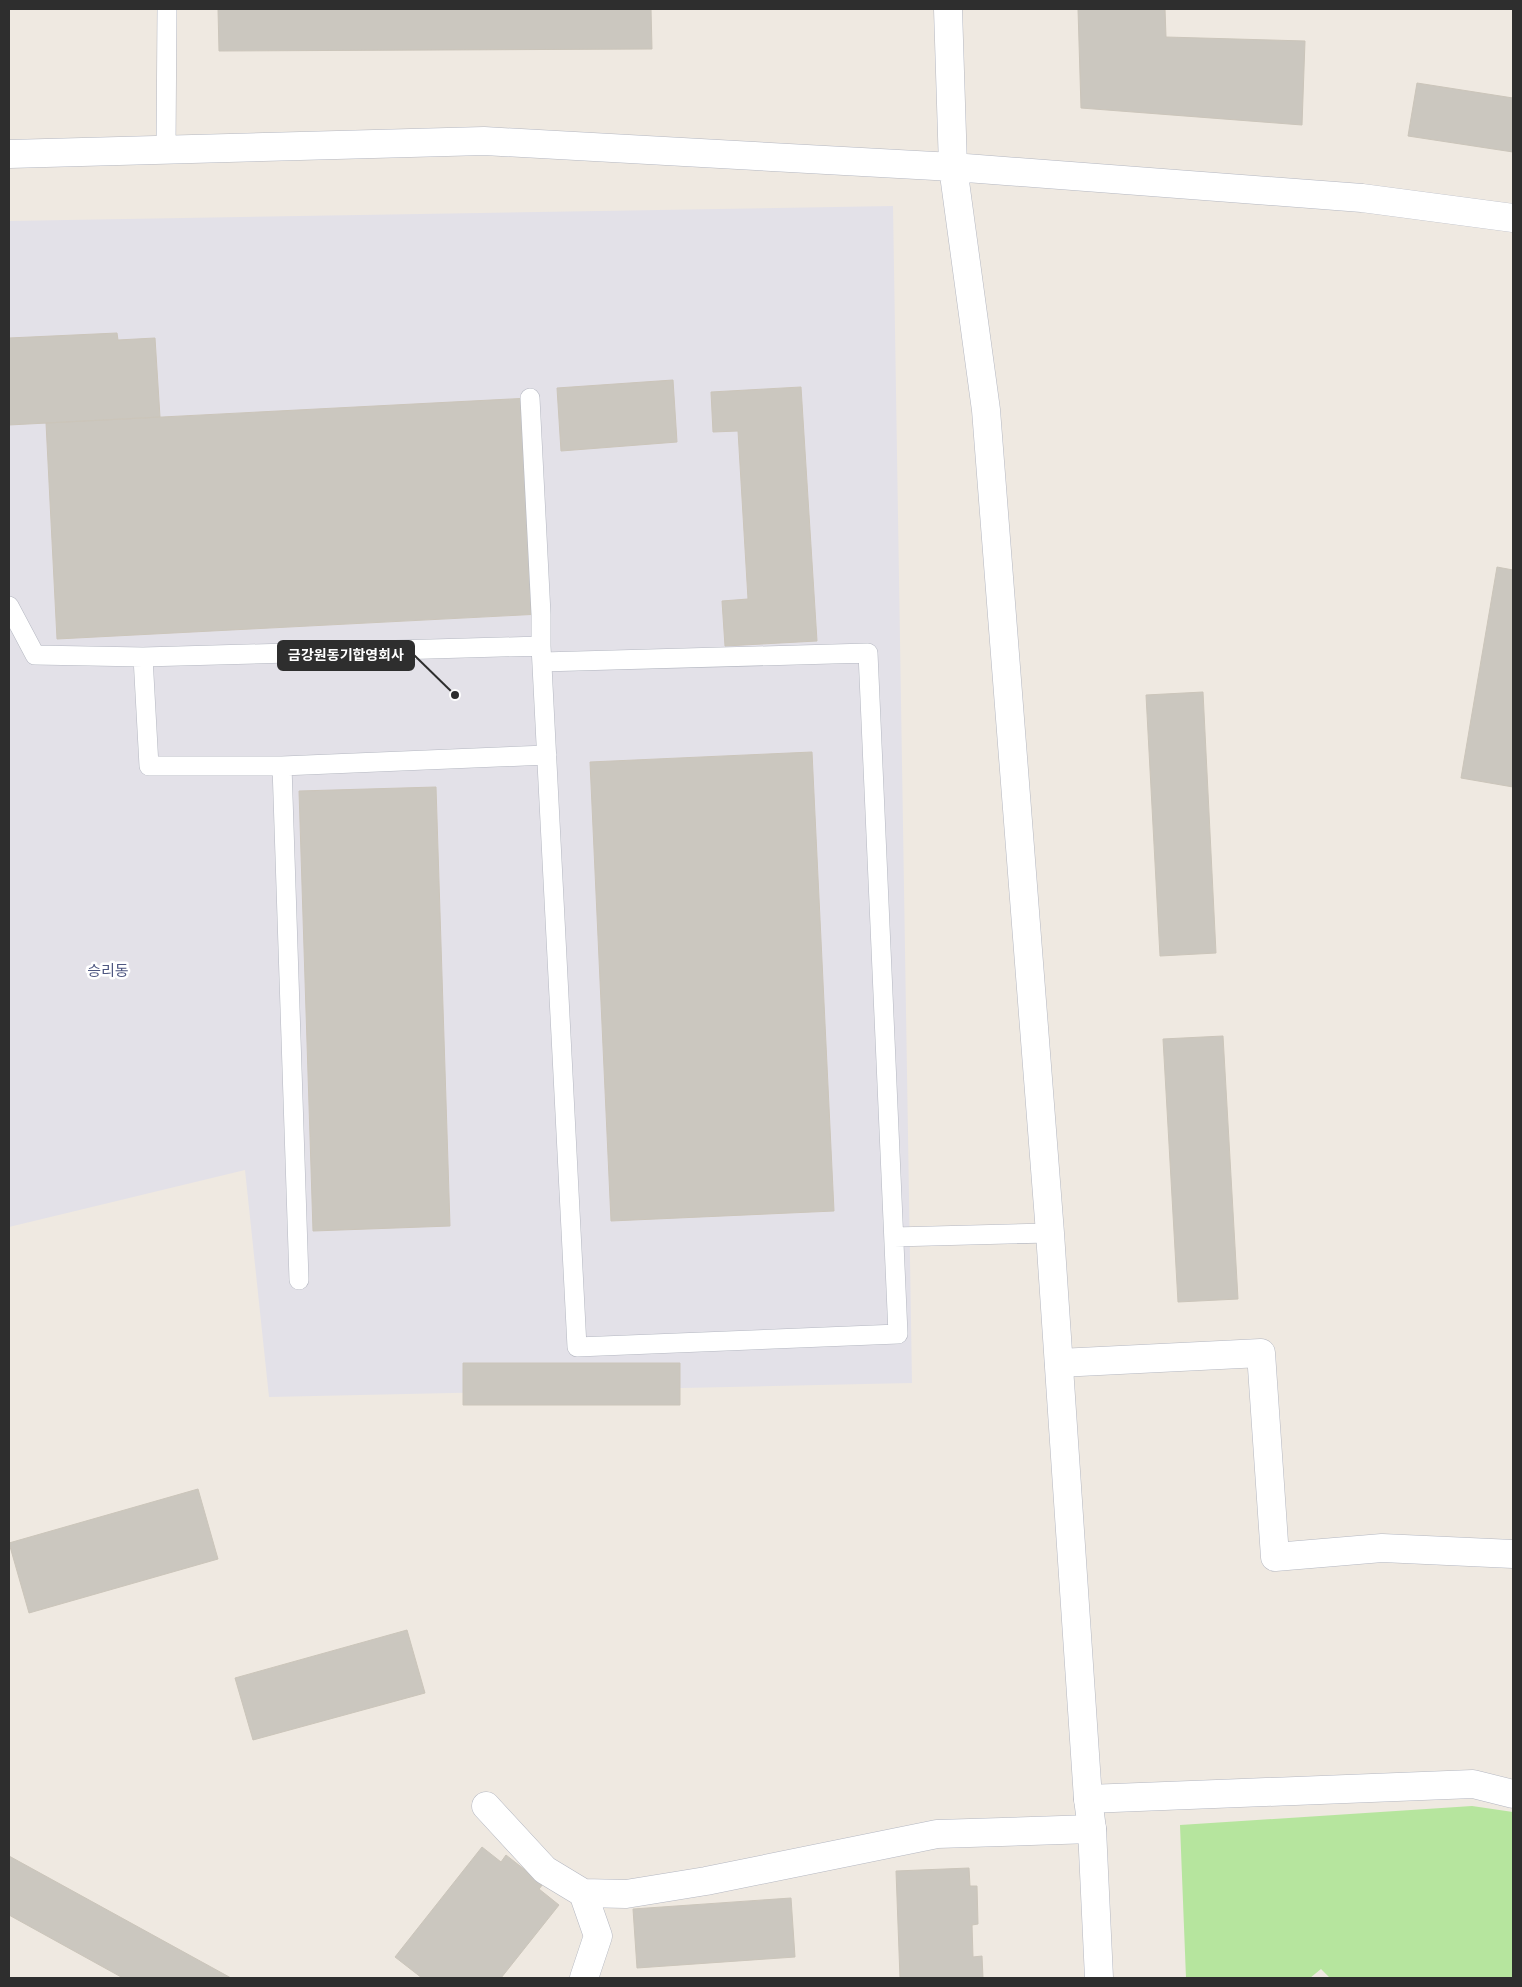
<svg xmlns="http://www.w3.org/2000/svg" width="1522" height="1987" font-family="'Noto Sans','Noto Sans KR',sans-serif">
	<rect width="100%" height="100%" fill="#efe9e1"/>
	<path fill="#e3e1e8" d="M893,206l19,1177 -643,14 -24,-227 -236,57v-1006z"/>
	<path fill="#b6e59e" d="M1472,1806l41,6v166h-183l-9,-9 -11,9h-124l-6,-153z"/>
	<path fill="#cbc7bf" stroke="#cbc5ba" d="M218,9h433l1,40 -433,2z
		M1078,9h87l1,28 139,4 -3,84 -221,-17z
		M1417,83l96,15v54l-105,-16z
		M117,333l1,7 37,-2 5,79 -151,8v-87z
		M673,380l4,62 -116,9 -4,-63z
		M801,387l16,254 -92,5 -3,-45 26,-2 -10,-168 -25,1 -2,-40z
		M530,398l11,216 -484,25 -11,-216z
		M1497,567l16,3v217l-52,-9z
		M1203,692l13,261 -56,3 -14,-261z
		M812,752l22,459 -223,10 -21,-459z
		M436,787l14,439 -137,5 -14,-440z
		M1223,1036l15,263 -60,3 -15,-263z
		M463,1363h217v42h-217z
		M198,1489l20,70 -189,54 -20,-70z
		M407,1630l18,63 -172,47 -18,-62z
		M482,1847l19,15 5,-7 37,29 -4,5 20,16 -58,73h-79l-27,-21z
		M9,1856l222,122h-108l-114,-63z
		M969,1868l1,18h7l1,38 -6,1 1,32 9,-1 1,22h-83l-4,-107z
		M791,1898l4,59 -158,11 -4,-59z"/>
	<g fill="none" stroke-linecap="round" stroke-linejoin="round">
		<g stroke="#b4b7c1" stroke-width="20">
			<path id="lane" d="M166,148l1,-139
				M530,398l11,216v32l36,701 321,-13 -30,-681 -326,9
				M9,606l26,49 108,2 6,109h133l17,514
				M143,657l398,-11
				M282,766l265,-11
				M894,1237l156,-4"/>
		</g>
		<g stroke="#b4b7c1" stroke-width="29">
			<path id="street" d="M1059,1363l202,-10 14,204 107,-9 131,6
				M1088,1799l385,-15 40,10
				M486,1806l59,64 38,23 43,1 80,-13 231,-47 155,-5
				M583,1893l15,43 -14,42"/>
		</g>
		<g stroke="#b4b7c1" stroke-width="29">
			<path id="secondary" d="M948,9l5,158 33,243 64,823 38,566 4,30 7,149
				M9,154l475,-13 469,26 409,31 151,20"/>
		</g>
		<use href="#lane" stroke="#fff" stroke-width="19"/>
		<use href="#street" stroke="#fff" stroke-width="28"/>
		<use href="#secondary" stroke="#fff" stroke-width="28"/>
	</g>
	<g text-anchor="middle" stroke-width="5" stroke-linejoin="round" paint-order="stroke">
		<g font-size="15" fill="#4d5680" stroke="#fff">
			<text x="108" y="976">승리동</text>
		</g>
	</g>
	<path fill="none" stroke="#2e2e2e" stroke-width="2" d="M455 695L414 655"/>
	<circle fill="#2e2e2e" stroke="#fff" stroke-width="2" cx="455" cy="695" r="5"/>
	<rect fill="#2e2e2e" stroke="#2e2e2e" stroke-width="2" x="278" y="641" width="136" height="29" rx="5"/>
	<g font-size="14" text-anchor="middle" font-weight="bold" fill="#fff">
		<text x="346" y="660">금강원동기합영회사</text>
	</g>
	<rect width="1522" height="1987" fill="none" stroke="#2e2e2e" stroke-width="20"/>
</svg>
